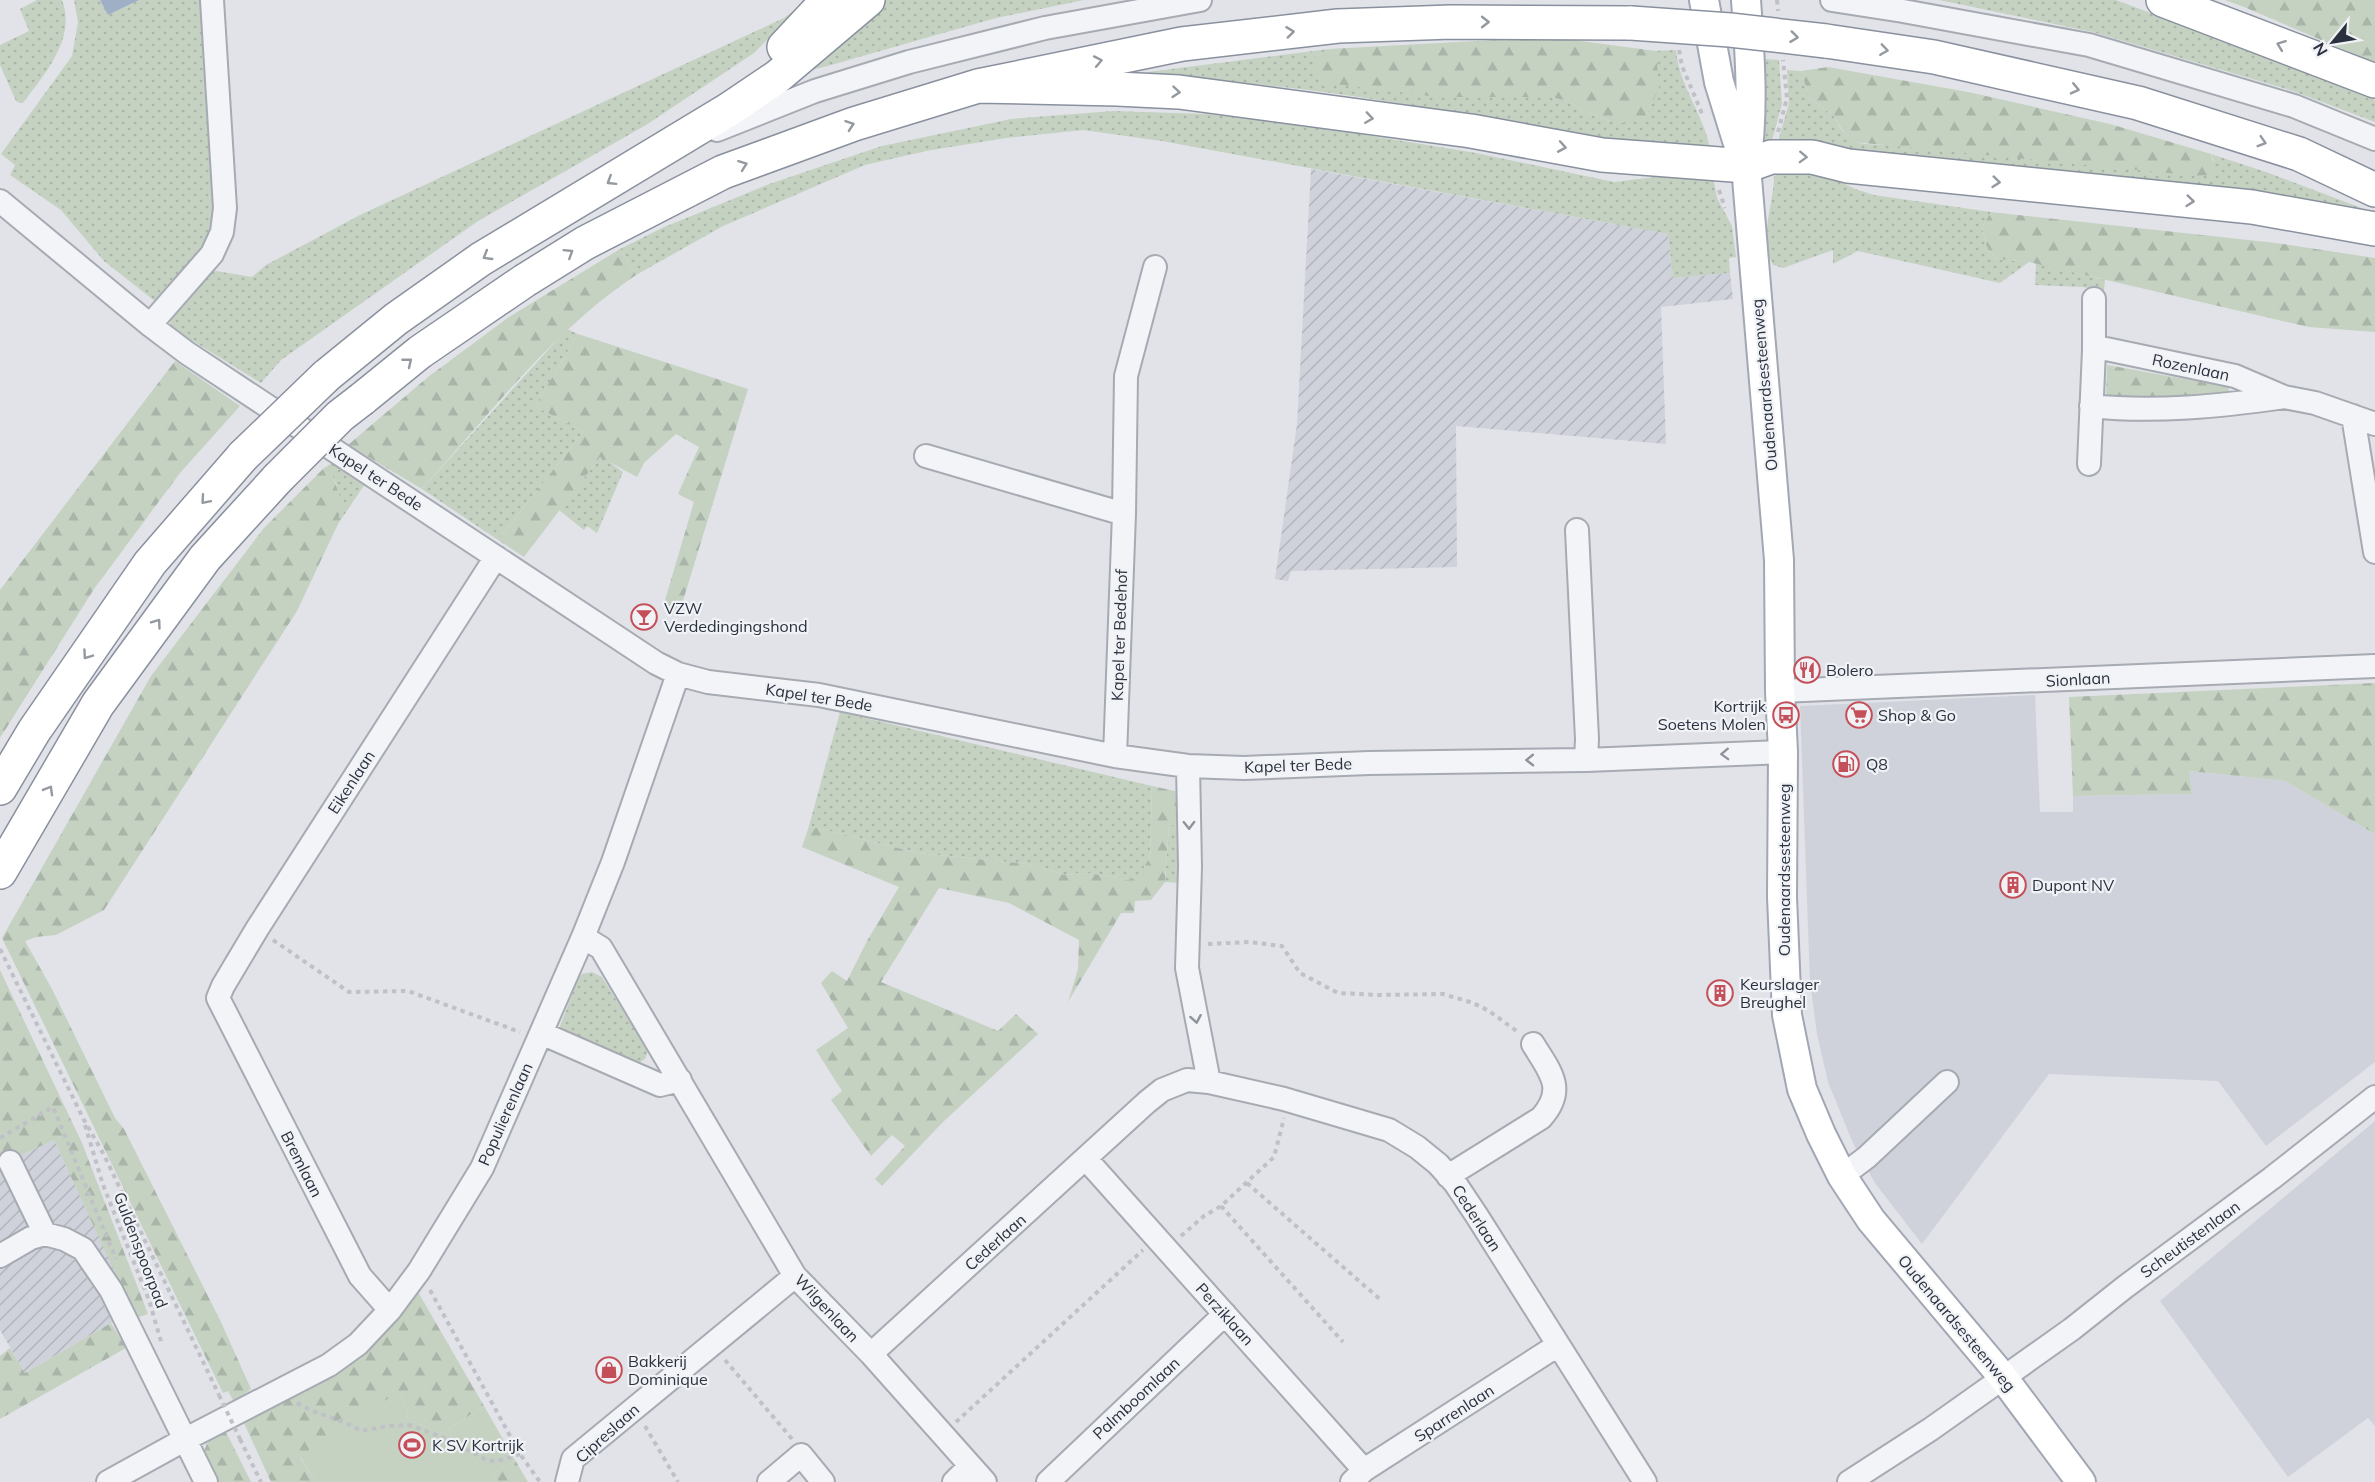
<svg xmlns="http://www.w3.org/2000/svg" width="2375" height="1482" font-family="Mulish,sans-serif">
	<defs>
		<pattern id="industrial-furrows" width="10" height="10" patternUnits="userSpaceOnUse" patternTransform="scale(1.5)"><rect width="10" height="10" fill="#cfd2da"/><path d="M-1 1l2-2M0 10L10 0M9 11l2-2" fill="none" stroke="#b2b5bc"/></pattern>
		<pattern id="green-dots" width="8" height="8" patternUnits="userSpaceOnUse" patternTransform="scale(1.5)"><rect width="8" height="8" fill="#c5d2c2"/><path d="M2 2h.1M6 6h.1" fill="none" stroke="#a9b5a8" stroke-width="1.8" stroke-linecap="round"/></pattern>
		<pattern id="forest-firs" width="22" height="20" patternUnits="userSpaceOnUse" patternTransform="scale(1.5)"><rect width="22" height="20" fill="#c5d2c2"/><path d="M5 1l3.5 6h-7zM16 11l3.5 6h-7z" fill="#a9b5a8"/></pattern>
	</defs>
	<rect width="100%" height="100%" fill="#e1e3e8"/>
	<path fill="#cfd2da" d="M2035,695l5,117h33v-16l119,-2 -4,-23 97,10 90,53v228l-109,84 -48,-65 -169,-7 -127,170 -47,-61 -23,-42 -24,-59 -11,-48 -7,-52 -10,-276z
		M2375,1121v305l-7,-8 -80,59 -128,-176z"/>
	<path fill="url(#industrial-furrows)" d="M1311,169l357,65 5,44 57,-5 3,26 -72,8 5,137 -210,-18 1,141 -166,4 -3,10 -13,-2 22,-155z
		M54,1140l67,144 -18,11 13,25 -91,53 -25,-43v-159l5,-11 10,-2z"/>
	<path fill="url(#green-dots)" d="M37,0h25c15,38 -18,75 -39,103h-3l-4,-2 -16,-36v-20l29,-14 -9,-22z
		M74,0h26l8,15 31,-15h68l11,186 -5,42 -18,37 -39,37 -52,-41 -43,-51 -51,-35 5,-10 -14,-11 71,-98 6,-34z
		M807,0l-53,53 -108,72 -168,96 -197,139 -20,23 -92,-57 9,-22 32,-34 42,7 14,-12 94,-50 424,-197z
		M884,0h200l-88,18 -172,49 -22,5z
		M1939,0h177l207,78 52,22v22l-82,-31 -200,-59z
		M1329,49l-13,7 122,41h112l18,4 20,12 22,8 35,-4 14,-28 -5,-38 22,-1c3,37 30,67 35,104l-30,2c-177,-33 -353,-74 -533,-79v-5z
		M1765,59l14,1 3,44 -11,40 -5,1c-6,-28 -1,-58 -1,-86z
		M1787,70l14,1 9,28 23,16 8,14 14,13 10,2 349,17 -3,-7 55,18 109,41 -598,-68 12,-42z
		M1113,111l93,3 105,12 165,27 138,29 75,-9 24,4 4,21 15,28 4,31 -7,1 1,15 -57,5 -5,-44 -506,-93 -79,-11 -77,8 -80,13 -61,14 -142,61 -87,49 -16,-26 42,-21 110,-45 110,-37 129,-27z
		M1784,171l45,5 26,13 19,6 117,17 -9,15 4,18 10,14 33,3 -29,21 -142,-32 -25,13v-14l-50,18 -10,-3c-15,-28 1,-59 1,-89z
		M2036,263l69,17 -1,10 -22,-3 -47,-2z
		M567,329l11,5 -43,72 48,26 -85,108 -76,-51z
		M601,456l22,16 -26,61 -10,-7 -3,4 -25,-20z
		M334,462l31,22 -27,40c2,-19 4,-44 -14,-56z
		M840,712l312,74 -2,71 -12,22 -11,1 -23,-5 -21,-2 -18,2 -37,-11 -110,-11 -109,-27z
		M1169,824l10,3 1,56 -15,-1z
		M592,972l10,5 46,74 -3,8 -12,8 -70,-33 -3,-8 18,-47 4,-5z"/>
	<path fill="url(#forest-firs)" d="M2225,0h150v63l-131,-56z
		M1551,37l105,14 3,38 -14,28 -17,7 -18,-3 -22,-8 -20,-12 -18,-4h-112l-110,-14 -11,-5 -4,-9 3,-13 13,-7z
		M1828,67l140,25 142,32 101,30 4,15 -7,6 -10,1 -344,-34 -13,-14 -8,-13 -23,-16 -9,-28z
		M1991,212l285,31 99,15v74l-66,-5 -280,-65 -33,-3 -10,-14 -4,-18z
		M620,249l16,26c-84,56 -147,140 -214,214l-74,-44 80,-68 81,-60z
		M578,334l170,55 -70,228 -15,-10 31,-105 -16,-8 21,-47 -23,-13 -32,29 -7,14 -37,-20 -76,100 -26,-17 85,-108 -48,-26z
		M175,361l65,45 -60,67 -86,116 -94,149v-148z
		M2107,365l122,22 -1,8 -122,6z
		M324,468l8,5 9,27 -3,24 -41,87 -193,299 -48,25 -20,2 -11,4 27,48 63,129 9,11 97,193 30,67 -17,13 -6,-11 -5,2 -221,-455 149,-262 113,-148z
		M2375,683v151l-90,-53 -96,-10 3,23 -119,2 -4,-99z
		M1152,786l23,5 6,15 -2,21 -10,-3 -4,58 -14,18 -16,1 -1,12h-13l-53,89 10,-33 1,-29 -70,-37 -70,-15 -58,94 117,49 18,-17 22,20 -96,89 -60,63 -7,-7 30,-33 -13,-11 -21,21 -40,-56 11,-9 -26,-41 32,-22 -27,-45 11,-12 15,10 20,-40 32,-54 -97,-40 7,-21 109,27 110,11 37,11 18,-2 21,2 23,5 11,-2 12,-21z
		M0,970l82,173 66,171 -12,4 -82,-178 -39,18 -10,2 -5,11z
		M418,1292l66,114 -43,28 -33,-15 -2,-13 -6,-11 -100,62 15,25h-44l-27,-59 81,-48 69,-54z
		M111,1323l15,25 -126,71v-63l10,-8 15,25z
		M224,1428l27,54h-36l-12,-27 4,-12z
		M515,1460l13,22h-30l-5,-8z"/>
	<path fill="#c5d2c2" d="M395,1394l5,1 6,11 2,13 33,15 43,-28 31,54 -22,14 5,8h-183l-15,-26z"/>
	<path fill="#9eafc6" d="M100,0h39l-31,15z"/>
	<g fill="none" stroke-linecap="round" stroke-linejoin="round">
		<g stroke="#a6aab2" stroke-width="26">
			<path id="minor" d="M1832,0l71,11 186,34 205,61 81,33
				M717,130l98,-39 94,-29 136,-34 155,-28
				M0,201l150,124 37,28 469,310 22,11 30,8 111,13 296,61 73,10 56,2 125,-5 217,-3 197,-8
				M2094,299v51l12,-1 129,27 49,21 31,6 60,21
				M150,325l62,-71 10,-22 3,-24 -13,-208
				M2091,406c63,7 131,0 193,-9
				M2353,416l22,136
				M926,456l198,58
				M2089,464l5,-114
				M1577,530l10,209 -1,21
				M1780,691l595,-25
				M1115,756l9,-242 2,-138 29,-109
				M1188,766l2,101 -3,101 22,114
				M583,937l18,11 194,328 76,78 114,128
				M541,1033l119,52 20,-5
				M1086,1159l278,311
				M10,1162l35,72
				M1448,1176l93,-58c26,-29 9,-46 -8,-74
				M1842,1176l25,-19 80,-75
				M0,1256l31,-18 14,-4 19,5 19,10 28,41 95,192
				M390,1310l-30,-34 -142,-278 5,-12 34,-57 239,-372
				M871,1354l276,-252 15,-12 25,-10 22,2 75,17 105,31 28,17 21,17 17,19 22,33 168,266
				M108,1482l76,-42 145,-75 29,-21 32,-34 29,-39 63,-103 101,-231 30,-75 65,-188
				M567,1482l6,-23 222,-183
				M769,1482l32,-27 22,27
				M954,1482l16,-16
				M1048,1482l177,-168
				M1352,1482l12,-12 194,-125
				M1849,1482l82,-53 141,-100 53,-42 147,-109 103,-81"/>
		</g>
		<g stroke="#a1a7b3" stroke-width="32">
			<path id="major" d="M1704,0l15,82 22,71
				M1746,0c4,55 8,112 0,166l33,394 1,131 3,61 -1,145 5,118 15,74 19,45 21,42 29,44 131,156 79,106"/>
		</g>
		<g stroke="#89909e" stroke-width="36">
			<path id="highway" d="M2163,0l212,81
				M1826,41l108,16 204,46 161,51 76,36
				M784,47l44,-47
				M978,86l139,3 62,3 292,39 131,24 144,11 25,-9h41l36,9 404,41 123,22
				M326,376l70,-57 85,-60 247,-149 49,-33 91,-77
				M362,399l58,-47 104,-71 61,-38 138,-71 131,-48 124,-38 204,-42 156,-18 113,-4 180,1
				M0,788l34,-57 116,-168 93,-107
				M0,872l98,-168 107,-146 73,-80"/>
		</g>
		<path stroke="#bfc1c7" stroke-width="4" stroke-dasharray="4.5 4.5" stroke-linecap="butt" d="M1777,0l1,11
			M1679,50l3,16 21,50
			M1778,132l9,-34 -4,-38
			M1719,190l6,18
			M273,940l76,52 59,-1 112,41
			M1208,944l41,-2 33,4 18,27 38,20 40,2 65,-1 30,9 16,8 29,21
			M0,949l83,169 21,37 115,240
			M85,1125l18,60 46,115 13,45
			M0,1138l53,-31 63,152
			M1247,1183l135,118
			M1221,1206l122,136
			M1181,1236l23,-20 17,-10 53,-49 10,-39
			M430,1290l90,164 20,28
			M725,1360l67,79
			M297,1403c21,13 42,14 64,28l27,-5 21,-1 31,11 49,25 13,-1 18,-6
			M956,1422l187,-172
			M645,1426l33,56
			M240,1439l21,43"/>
		<use href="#minor" stroke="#f3f4f7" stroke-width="22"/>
		<use href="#major" stroke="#fff" stroke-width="28"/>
		<use href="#highway" stroke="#fff" stroke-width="33"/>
		<g stroke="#89909e" stroke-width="36" stroke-linecap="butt">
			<path id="highway-bridge" d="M1631,23l99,7 96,11
				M243,456l83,-80
				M278,478l62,-62 22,-17"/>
		</g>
		<path stroke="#bfc1c7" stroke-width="4" stroke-dasharray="4.5 4.5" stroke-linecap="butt" d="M219,1395l21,44"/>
		<use href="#highway-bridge" stroke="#fff" stroke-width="33"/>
	</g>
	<defs><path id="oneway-chevron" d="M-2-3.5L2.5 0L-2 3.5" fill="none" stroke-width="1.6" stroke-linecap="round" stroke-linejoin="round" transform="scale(1.5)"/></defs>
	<g stroke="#94989f">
		<use href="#oneway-chevron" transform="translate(1485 22)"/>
		<use href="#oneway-chevron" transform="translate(1290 32) rotate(-7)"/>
		<use href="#oneway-chevron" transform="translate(1794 37) rotate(7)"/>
		<use href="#oneway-chevron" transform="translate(2281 45) rotate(-159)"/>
		<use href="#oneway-chevron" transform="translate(1884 50) rotate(8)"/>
		<use href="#oneway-chevron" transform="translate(1098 61) rotate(-11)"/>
		<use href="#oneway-chevron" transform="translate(2075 89) rotate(13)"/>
		<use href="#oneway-chevron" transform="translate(1176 92) rotate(5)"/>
		<use href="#oneway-chevron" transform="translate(1369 118) rotate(8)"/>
		<use href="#oneway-chevron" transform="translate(850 125) rotate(-19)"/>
		<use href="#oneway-chevron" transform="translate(2262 142) rotate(17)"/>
		<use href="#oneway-chevron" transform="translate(1562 147) rotate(10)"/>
		<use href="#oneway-chevron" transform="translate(1803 157) rotate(2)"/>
		<use href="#oneway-chevron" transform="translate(743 165) rotate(-20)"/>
		<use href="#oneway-chevron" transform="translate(611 181) rotate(148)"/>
		<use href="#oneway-chevron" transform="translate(1996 182) rotate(6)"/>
		<use href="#oneway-chevron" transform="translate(2190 201) rotate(6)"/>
		<use href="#oneway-chevron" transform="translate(569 253) rotate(-32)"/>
		<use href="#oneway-chevron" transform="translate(487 256) rotate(149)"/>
		<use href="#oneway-chevron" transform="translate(408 362) rotate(-39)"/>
		<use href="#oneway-chevron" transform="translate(205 500) rotate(131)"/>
		<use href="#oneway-chevron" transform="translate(157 623) rotate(-54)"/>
		<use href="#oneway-chevron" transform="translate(87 655) rotate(125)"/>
		<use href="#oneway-chevron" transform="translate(49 790) rotate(-60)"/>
	</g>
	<g stroke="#8e929b">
		<use href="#oneway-chevron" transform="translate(1725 754) rotate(178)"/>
		<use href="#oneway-chevron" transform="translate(1530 760) rotate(179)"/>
		<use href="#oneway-chevron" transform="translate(1189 825) rotate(89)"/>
		<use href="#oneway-chevron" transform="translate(1196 1019) rotate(80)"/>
	</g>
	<defs>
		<g id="bar-ring" transform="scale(1.35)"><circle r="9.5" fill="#f0f2f6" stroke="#c54f59" stroke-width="1.5"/><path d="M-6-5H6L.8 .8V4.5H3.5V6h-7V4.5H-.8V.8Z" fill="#c54f59"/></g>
		<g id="restaurant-ring" transform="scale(1.35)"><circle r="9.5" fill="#f0f2f6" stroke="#c54f59" stroke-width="1.5"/><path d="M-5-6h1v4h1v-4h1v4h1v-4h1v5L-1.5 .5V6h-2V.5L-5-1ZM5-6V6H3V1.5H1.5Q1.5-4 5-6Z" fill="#c54f59"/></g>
		<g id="bus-ring" transform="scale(1.35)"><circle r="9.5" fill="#f0f2f6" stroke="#c54f59" stroke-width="1.5"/><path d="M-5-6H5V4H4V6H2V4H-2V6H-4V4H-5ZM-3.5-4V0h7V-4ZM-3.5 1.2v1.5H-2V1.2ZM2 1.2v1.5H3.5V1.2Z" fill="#c54f59"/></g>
		<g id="supermarket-ring" transform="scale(1.35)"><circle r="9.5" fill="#f0f2f6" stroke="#c54f59" stroke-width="1.5"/><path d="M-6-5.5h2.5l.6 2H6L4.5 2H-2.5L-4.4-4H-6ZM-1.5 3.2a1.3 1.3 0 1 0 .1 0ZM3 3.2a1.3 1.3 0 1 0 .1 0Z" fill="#c54f59"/></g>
		<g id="fuel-ring" transform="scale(1.35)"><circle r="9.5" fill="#f0f2f6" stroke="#c54f59" stroke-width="1.5"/><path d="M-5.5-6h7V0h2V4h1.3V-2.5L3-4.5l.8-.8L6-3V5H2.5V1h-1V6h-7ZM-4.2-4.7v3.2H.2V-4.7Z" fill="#c54f59"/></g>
		<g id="building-ring" transform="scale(1.35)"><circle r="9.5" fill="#f0f2f6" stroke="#c54f59" stroke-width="1.5"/><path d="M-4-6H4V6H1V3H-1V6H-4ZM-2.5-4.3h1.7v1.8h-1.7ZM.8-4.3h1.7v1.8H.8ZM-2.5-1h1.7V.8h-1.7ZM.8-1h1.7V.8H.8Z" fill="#c54f59"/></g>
		<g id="shop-ring" transform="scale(1.35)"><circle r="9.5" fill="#f0f2f6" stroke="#c54f59" stroke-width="1.5"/><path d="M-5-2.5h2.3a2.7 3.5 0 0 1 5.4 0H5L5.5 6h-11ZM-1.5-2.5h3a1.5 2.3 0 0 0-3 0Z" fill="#c54f59"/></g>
		<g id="stadium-ring" transform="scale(1.35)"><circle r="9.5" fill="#f0f2f6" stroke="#c54f59" stroke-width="1.5"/><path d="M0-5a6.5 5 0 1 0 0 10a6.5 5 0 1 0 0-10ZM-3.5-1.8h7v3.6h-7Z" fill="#c54f59"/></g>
	</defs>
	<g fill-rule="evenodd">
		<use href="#bar-ring" x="644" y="617"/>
		<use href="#restaurant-ring" x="1807" y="670"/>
		<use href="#bus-ring" x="1786" y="715"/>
		<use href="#supermarket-ring" x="1859" y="715"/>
		<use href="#fuel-ring" x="1846" y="764"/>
		<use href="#building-ring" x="2013" y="885"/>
		<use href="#building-ring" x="1720" y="993"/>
		<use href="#shop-ring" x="609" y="1370"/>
		<use href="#stadium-ring" x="412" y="1445"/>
	</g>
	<g text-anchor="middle" stroke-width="4.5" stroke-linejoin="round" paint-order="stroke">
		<g font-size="16" fill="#2a313f" stroke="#f0f2f6">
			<text transform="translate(2191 367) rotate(12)" y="6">Rozenlaan</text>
			<text transform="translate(1764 385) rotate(-95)" y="6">Oudenaardsesteenweg</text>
			<text transform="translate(376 477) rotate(33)" y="6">Kapel ter Bede</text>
			<text transform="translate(1119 635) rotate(-88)" y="6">Kapel ter Bedehof</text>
			<text transform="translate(2078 679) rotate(-3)" y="6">Sionlaan</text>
			<text transform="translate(819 697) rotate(9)" y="6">Kapel ter Bede</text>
			<text transform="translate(1298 765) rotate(-2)" y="6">Kapel ter Bede</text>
			<text transform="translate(351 782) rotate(-57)" y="6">Eikenlaan</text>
			<text transform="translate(1784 870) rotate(-90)" y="6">Oudenaardsesteenweg</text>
			<text transform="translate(505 1114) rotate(-66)" y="6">Populierenlaan</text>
			<text transform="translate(302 1164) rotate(63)" y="6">Bremlaan</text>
			<text transform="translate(1477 1218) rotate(57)" y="6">Cederlaan</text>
			<text transform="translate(2190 1239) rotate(-36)" y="6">Scheutistenlaan</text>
			<text transform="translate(995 1242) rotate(-42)" y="6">Cederlaan</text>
			<text transform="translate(141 1250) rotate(69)" y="6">Guldenspoorpad</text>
			<text transform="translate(827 1308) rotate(47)" y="6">Wilgenlaan</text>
			<text transform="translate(1225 1314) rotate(48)" y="6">Perziklaan</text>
			<text transform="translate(1957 1323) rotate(50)" y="6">Oudenaardsesteenweg</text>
			<text transform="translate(1136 1398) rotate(-43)" y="6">Palmboomlaan</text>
			<text transform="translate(1454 1413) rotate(-33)" y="6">Sparrenlaan</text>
			<text transform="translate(607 1433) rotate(-42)" y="6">Cipreslaan</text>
		</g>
		<g font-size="16" fill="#2a313f" stroke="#f0f2f6" text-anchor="start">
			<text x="664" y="614">VZW<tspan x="664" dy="18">Verdedingingshond</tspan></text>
			<text x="1826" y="676">Bolero</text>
			<text x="1766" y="712" text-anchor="end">Kortrijk<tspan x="1766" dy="18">Soetens Molen</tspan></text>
			<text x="1878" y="721">Shop &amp; Go</text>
			<text x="1866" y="770">Q8</text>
			<text x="2032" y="891">Dupont NV</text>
			<text x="1740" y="990">Keurslager<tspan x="1740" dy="18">Breughel</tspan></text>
			<text x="628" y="1367">Bakkerij<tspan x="628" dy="18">Dominique</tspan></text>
			<text x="432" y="1451">K SV Kortrijk</text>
		</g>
	</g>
	<g transform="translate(2333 42) rotate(240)" stroke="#f0f2f6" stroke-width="4.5" paint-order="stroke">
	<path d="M0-4.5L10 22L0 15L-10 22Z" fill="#2a313f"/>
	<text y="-9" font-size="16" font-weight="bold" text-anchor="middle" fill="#2a313f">N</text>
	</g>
</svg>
